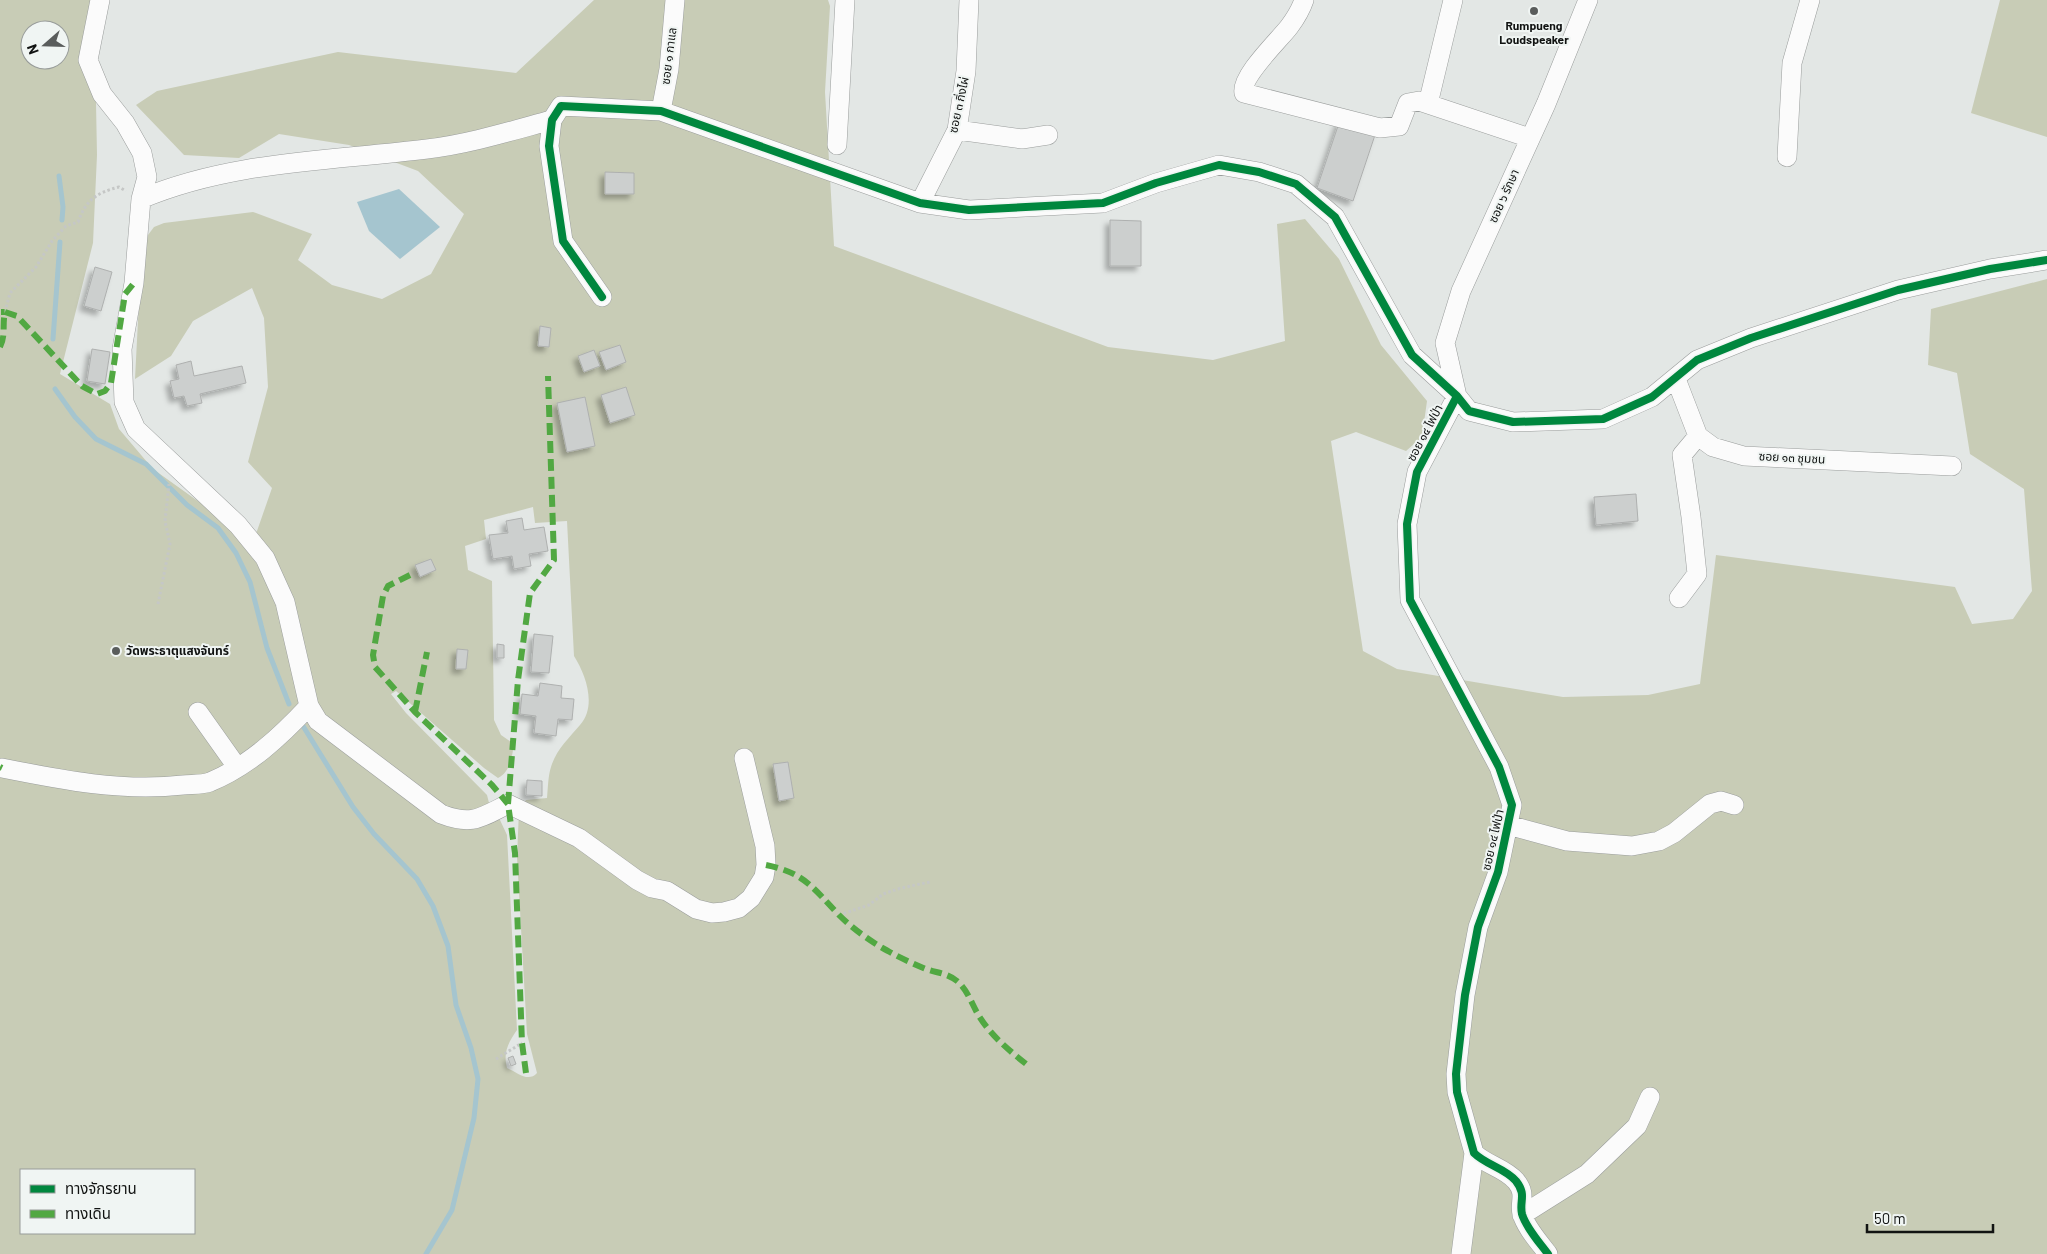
<svg xmlns="http://www.w3.org/2000/svg" width="2047" height="1254" font-family="Barlow,'Noto Sans Thai',sans-serif">
	<defs>
		<filter id="shadow"><feDropShadow dx="-4.5" dy="4.5" stdDeviation="2.5" flood-color="#0004"/></filter>
	</defs>
	<rect width="100%" height="100%" fill="#e3e7e5"/>
	<path fill="#c8ccb6" fill-rule="evenodd" d="M0,0h94l3,155 -4,88 -33,131 50,30 9,25 34,40 49,35 43,40 12,-13 15,-43 -24,-26 20,-75 -4,-69 -12,-30 -59,33 -22,35 -36,23 7,-136 12,-16 10,-4 89,-11 59,22 -14,26 34,25 50,14 49,-25 33,-60 -46,-43 -69,-26 -70,-11 -40,24 -55,-3 -48,-50 21,-14 181,-39 178,21 78,-73h234l2,6 -5,86 9,154 274,101 105,13 72,-19 -8,-117 28,-5 34,40 42,86 46,56 -5,36 -16,14 -50,-19 -25,9 32,210 34,18 166,28 85,-2 52,-11 16,-129 239,32 17,37 41,-5 19,-28 -8,-102 -54,-35 -13,-81 -29,-8 3,-56 116,-30v975h-2047zM30,30h30v30h-30zM533,507l2,16 32,-2 7,135c12,19 23,50 6,69 -11,13 -24,25 -29,42 -3,9 -3,21 -4,31l-21,2 -7,10 -2,47 10,177 10,39c-9,10 -20,-1 -30,-5 -4,-16 1,-25 10,-38l-10,-195 -7,-15 -8,-5 -5,-20 -81,-82 -15,-19 5,-3 88,77 14,10c12,-6 14,-21 16,-34l-13,-9 -7,-15 -2,-139 -24,-11 -3,-24 21,-7 -2,-19zM21,1170h173v63h-173z
		M2000,0h47v137l-76,-24z"/>
	<path fill="#a5c5cf" d="M399,189l41,38 -40,32 -31,-28 -12,-29z"/>
	<g fill="none" stroke-linecap="round" stroke-linejoin="round">
		<path stroke="#a5c5cf" stroke-width="5" d="M59,176l4,31 -1,13
			M53,339l7,-97
			M55,389l20,28 21,22 50,25 41,41 31,23 18,25 14,29 17,66 22,56
			M303,726l50,81 21,27 43,45 16,27 15,40 8,59 15,43 7,31 -4,39 -22,92 -26,44"/>
	</g>
	<path fill="#cccfce" stroke="#aeb0af" filter="url(#shadow)" d="M1340,120l36,12 -23,69 -36,-13z
		M605,172l29,1v21h-29z
		M1110,220l31,1v45h-31z
		M95,267l17,5 -11,39 -17,-5z
		M540,326l11,2 -2,19 -11,-1z
		M620,345l6,17 -20,8 -7,-18z
		M92,349l18,3 -5,32 -18,-3z
		M594,350l6,16 -16,6 -6,-16z
		M191,361l3,15 48,-10 4,17 -46,11 2,9 -15,3 -3,-10 -10,2 -4,-17 9,-2 -3,-14z
		M626,387l9,28 -25,8 -9,-28z
		M585,397l10,49 -28,6 -10,-49z
		M1636,494l2,27 -42,4 -2,-28z
		M522,518l2,12 20,-3 4,24 -19,3 2,12 -17,3 -2,-13 -19,3 -4,-24 19,-2 -2,-12z
		M431,559l5,11 -16,7 -5,-12z
		M534,634l19,2 -4,37 -18,-1z
		M497,644l7,1v13h-7z
		M457,649l11,1 -2,19h-10z
		M540,683l22,3 -1,12 13,1 -2,21 -14,-1 -2,17 -22,-3 2,-17 -16,-2 2,-20 16,2z
		M788,762l6,36 -15,3 -6,-37z
		M527,780l15,1v15l-16,-1z
		M513,1056l3,8 -5,2 -3,-8z"/>
	<g fill="none" stroke-linecap="round" stroke-linejoin="round">
		<g stroke="#9a9d9c" stroke-width="20">
			<path id="minor" d="M100,0l-12,60 14,34 23,29 17,30 5,24 -6,22 -7,84 -12,66 2,53 12,27 102,96 27,33 20,44 24,104 9,15 123,93c31,12 39,4 67,-10l71,34 58,42 15,8 15,3 29,18 16,4 12,-1 15,-4 12,-10 13,-21 2,-12 -1,-19 -21,-88
				M1304,0c-3,9 -9,19 -15,27 -10,13 -49,50 -45,66l136,35 19,-2 9,-23 11,-2 111,37
				M1428,104l25,-104
				M661,111l8,-42 6,-69
				M957,130l65,9 26,-4
				M837,145l8,-145
				M1787,157l5,-94 18,-63
				M141,199c90,-38 189,-38 286,-50 42,-5 84,-18 125,-29
				M920,203l37,-73 9,-59 3,-71
				M602,297l-39,-56 -14,-95 3,-26 9,-14 100,5 259,92 49,7 134,-7 53,-20 63,-18 40,7 37,12 39,33 77,138 45,41 12,15 44,11 90,-3 49,-22 45,-37 54,-22 147,-48 92,-21 57,-9
				M1676,379l22,57 15,11 31,9 208,10
				M1457,396l-40,76 -10,52 3,76 89,167 13,38 -14,67 -20,55 -13,68 -9,79 1,18 17,61c12,12 31,15 42,28 11,14 3,20 6,33 4,14 18,29 26,40
				M1457,396l-12,-53 16,-52 85,-187 42,-104
				M1679,598l18,-24 -6,-57 -9,-62 16,-19
				M198,712l39,55
				M2,768c60,12 120,24 181,17 8,-1 19,0 27,-3 39,-16 71,-46 99,-76
				M1508,825l59,16 65,5 27,-5 15,-8 36,-29 11,-3 13,4
				M1522,1215l65,-41 50,-48 13,-29
				M1461,1254l13,-101"/>
		</g>
		<path stroke="#c5c7c6" stroke-width="3" stroke-dasharray="2.5 2.5" stroke-linecap="butt" d="M5,312l5,-19 26,-26 16,-26 14,-15 12,-4c8,-22 18,-29 41,-35l7,4
			M158,604l12,-60 -5,-23 4,-37
			M839,915l30,-10 14,-11 18,-6 29,-6
			M496,1059l26,-16"/>
		<use href="#minor" stroke="#fbfbfb" stroke-width="19"/>
		<path stroke="#51a842" stroke-width="6" stroke-dasharray="12 6" stroke-linecap="butt" d="M5,312l12,4 65,70 15,8 8,-3 6,-8 14,-89 9,-11
			M0,347c6,-12 2,-22 5,-35h-4
			M410,575l-22,11 -5,10 -10,59 2,12 40,45 77,73 16,19
			M415,712l12,-60
			M0,767l2,1
			M766,865c39,8 47,23 73,50 13,13 32,27 49,36 8,5 28,14 38,18 11,4 21,4 31,12 11,9 15,24 22,35 13,21 32,36 51,51
			M526,1073l-4,-30 -7,-190 -7,-49 10,-124 12,-87 24,-33 -6,-184"/>
		<g stroke="#f0f5f3" stroke-width="11">
			<path id="cycleway" d="M602,297l-39,-56 -14,-95 3,-26 9,-14 100,5 259,92 49,7 134,-7 53,-20 63,-18 40,7 37,12 39,33 77,138 45,41 12,15 44,11 90,-3 49,-22 45,-37 54,-22 147,-48 92,-21 57,-9
				M1457,396l-40,76 -10,52 3,76 89,167 13,38 -14,67 -20,55 -13,68 -9,79 1,18 17,61c12,12 31,15 42,28 11,14 3,20 6,33 4,14 18,29 26,40"/>
		</g>
		<use href="#cycleway" stroke="#00873e" stroke-width="8"/>
	</g>
	<g fill="#5a5d5c" stroke="#f0f5f3" stroke-width="2">
		<circle cx="1534" cy="11" r="5"/>
		<circle cx="116" cy="651" r="5"/>
	</g>
	<g text-anchor="middle" stroke-width="4" stroke-linejoin="round" paint-order="stroke">
		<g font-size="12" font-weight="bold" fill="#111312" stroke="#f0f5f3">
			<text x="1534" y="30">Rumpueng<tspan x="1534" dy="14">Loudspeaker</tspan></text>
			<text x="126" y="655" text-anchor="start">วัดพระธาตุแสงจันทร์</text>
		</g>
		<g font-size="12" fill="#111312" stroke="#f0f5f3">
			<text transform="translate(669 56) rotate(-83)" y="4">ซอย ๑ กาแล</text>
			<text transform="translate(959 105) rotate(-78)" y="4">ซอย ๓ กิ่งไผ่</text>
			<text transform="translate(1504 196) rotate(-66)" y="4">ซอย ๖ รักษา</text>
			<text transform="translate(1425 433) rotate(-62)" y="4">ซอย ๑๔ ไฟป่า</text>
			<text transform="translate(1792 458) rotate(3)" y="4">ซอย ๑๓ ชุมชน</text>
			<text transform="translate(1493 840) rotate(-77)" y="4">ซอย ๑๔ ไฟป่า</text>
		</g>
	</g>
	<rect x="20" y="1169" width="175" height="65" fill="#f0f5f3" stroke="#979b99"/>
	<rect x="30" y="1185" width="25" height="8" fill="#00873e" stroke="#979b99"/>
	<text x="65" y="1194" font-size="15" fill="#111312">ทางจักรยาน</text>
	<rect x="30" y="1210" width="25" height="8" fill="#51a842" stroke="#979b99"/>
	<text x="65" y="1219" font-size="15" fill="#111312">ทางเดิน</text>
	<g transform="translate(45 45) rotate(250)"><circle r="24" fill="#f0f5f3" stroke="#979b99"/>
	<path d="M0-4L9 19L0 12L-9 19Z" fill="#5a5d5c"/>
	<text y="-8" font-size="14" font-weight="bold" text-anchor="middle" fill="#111312">N</text>
	</g>
	<path d="M1867 1224v8h126v-8" fill="none" stroke="#111312" stroke-width="2.5"/>
	<text x="1874" y="1224" font-size="15" fill="#111312" stroke="#f0f5f3" stroke-width="4" paint-order="stroke">50 m</text>
</svg>
